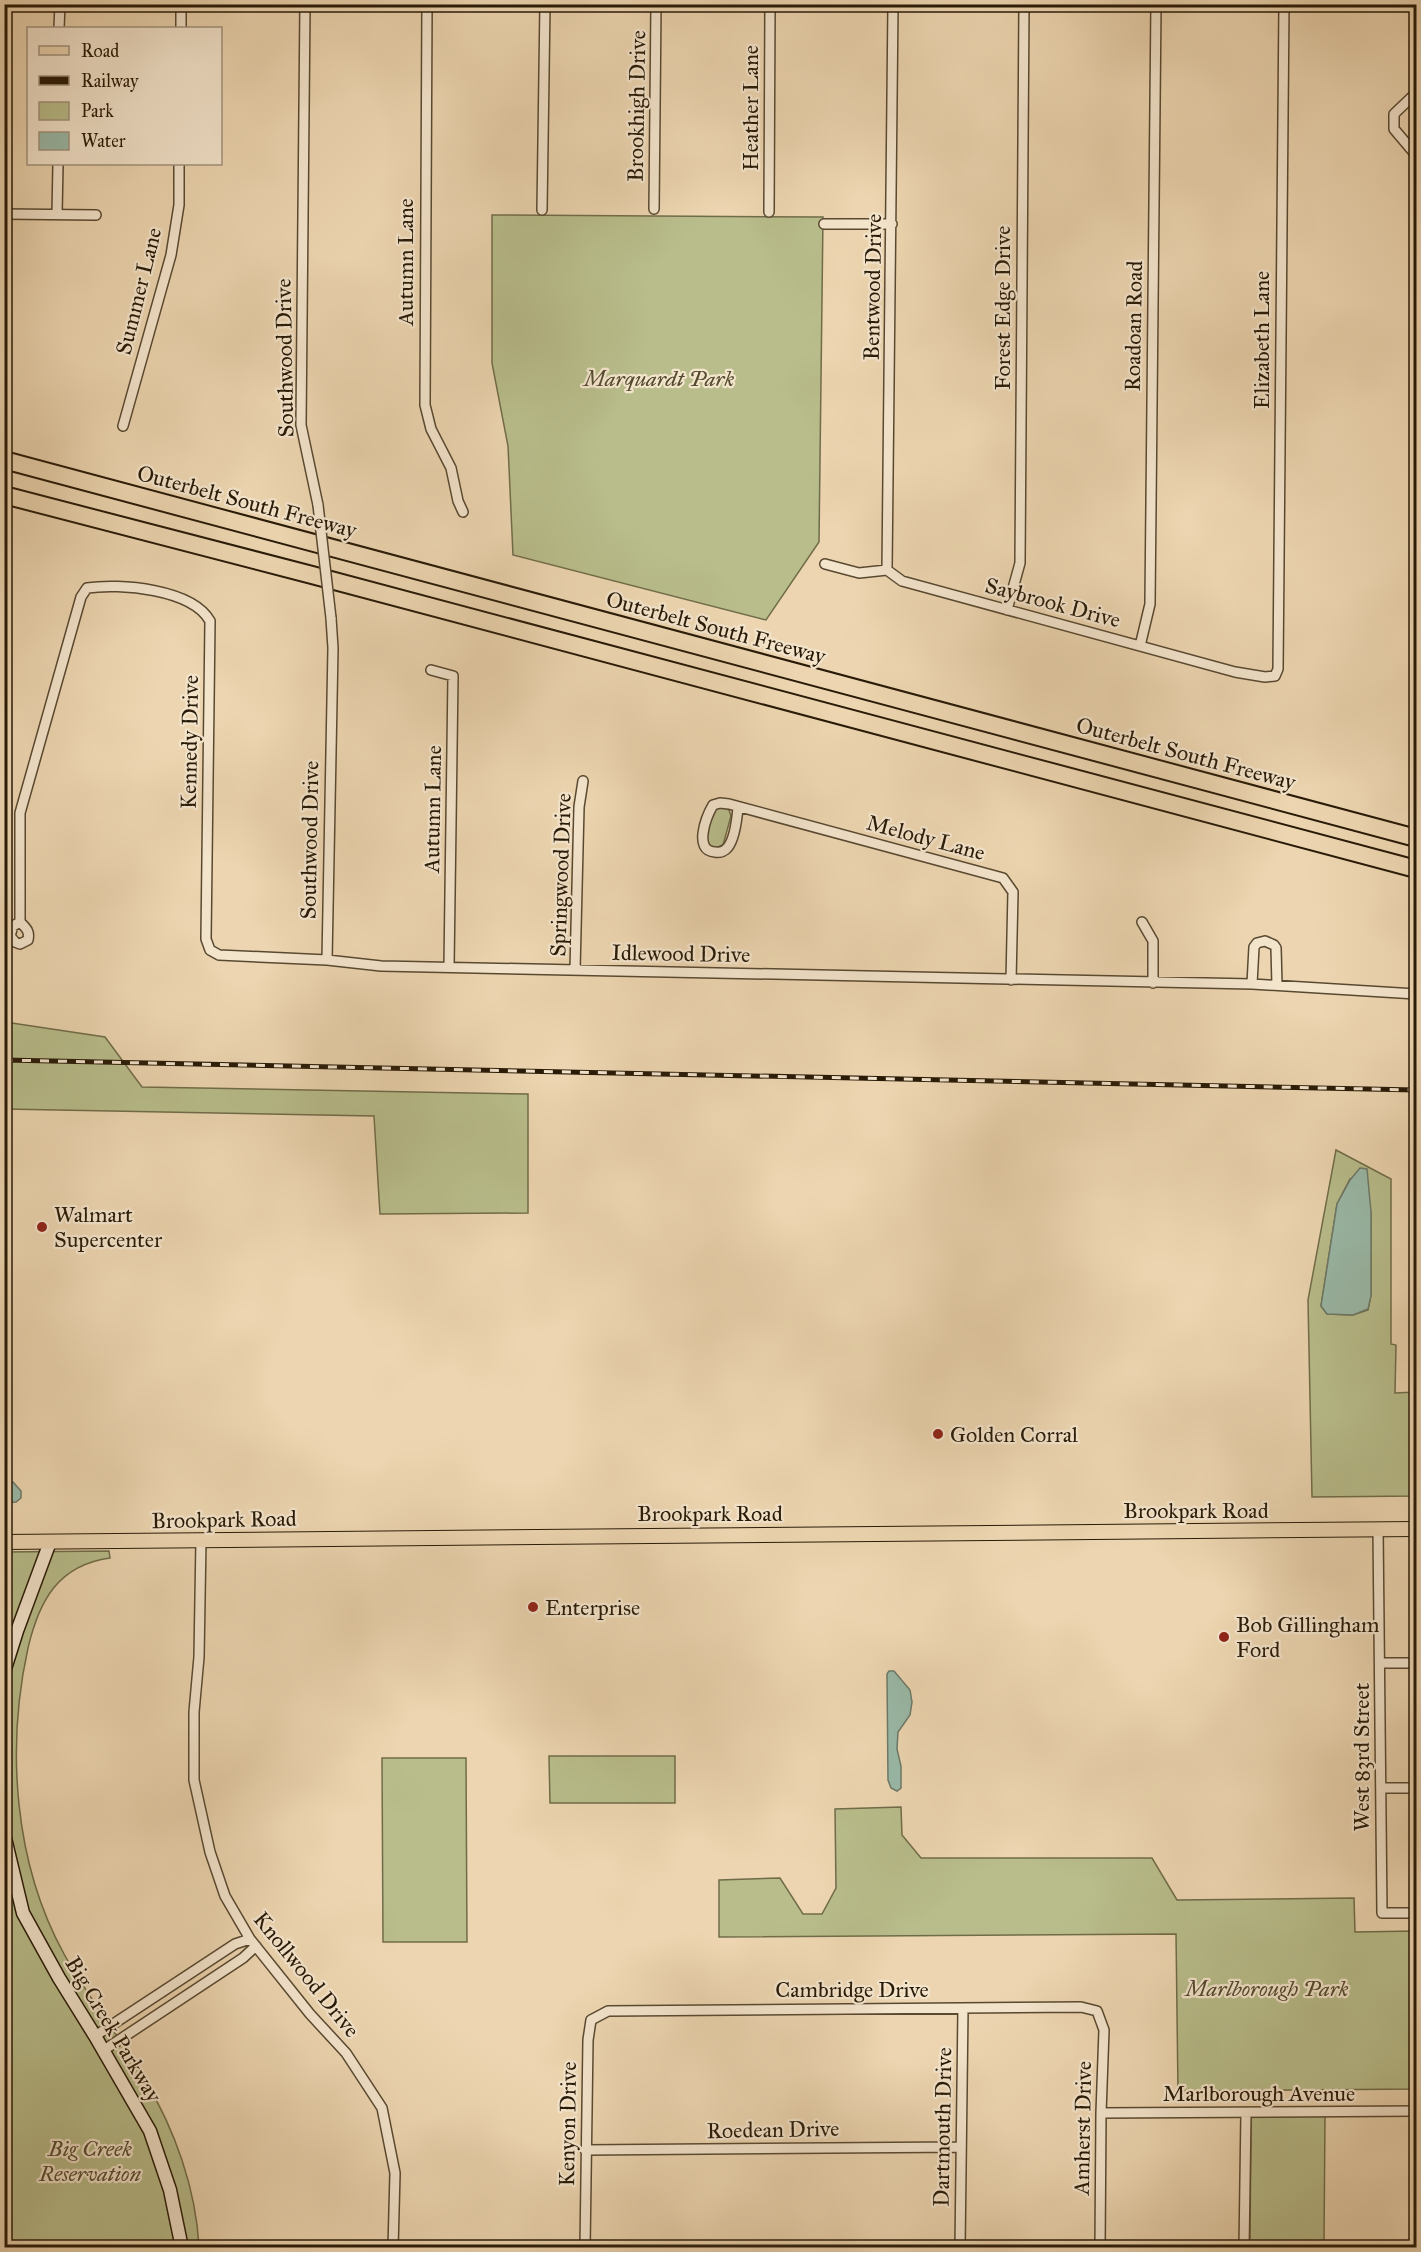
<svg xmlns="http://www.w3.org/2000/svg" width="1421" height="2252" font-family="'IM FELL Great Primer',serif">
	<rect width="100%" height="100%" fill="#ecd5b0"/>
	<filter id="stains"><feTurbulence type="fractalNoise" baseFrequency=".00333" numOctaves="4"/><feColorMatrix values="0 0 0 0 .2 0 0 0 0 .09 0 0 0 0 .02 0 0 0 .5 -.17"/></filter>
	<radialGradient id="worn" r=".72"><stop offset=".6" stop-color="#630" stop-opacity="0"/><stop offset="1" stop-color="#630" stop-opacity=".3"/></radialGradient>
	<path fill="#b8bd8b" stroke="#706c49" stroke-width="1.5" fill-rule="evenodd" d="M492,215l331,2 -4,325 -53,78 -253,-65 -5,-109 -16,-83z
		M720,806l9,4 2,6 -8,29 -6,3 -9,-2c-4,-11 0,-35 12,-40z
		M5,1022l100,15 37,50 386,7v119l-148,1 -6,-98 -369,-7z
		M1336,1150l55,29v165l5,1 -1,48 21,-1v104l-104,1 -4,-197zM1350,1179l21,33v83l-3,15 -15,5 -26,-1 -6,-8 16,-102z
		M109,1551l1,7c-52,7 -71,43 -82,90 -22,100 -14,215 36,306 24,43 56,83 81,126 30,50 51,109 54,167h-194v-695z
		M549,1756h126v47h-125z
		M382,1758h84l1,184h-84z
		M901,1807l1,28 19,23h231l25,42 177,-2 1,34 61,-1v158l-238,2 -2,-157 -457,3v-57l61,-2 23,36h19l14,-26 -1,-79z
		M1325,2116l-1,127h-74l1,-126z"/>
	<path fill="#99b9a8" stroke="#6c7968" stroke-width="1.5" d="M1360,1168l7,1 4,43v84l-3,13 -15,6 -26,-1 -6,-8 16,-102 13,-24z
		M13,1482l8,9v7l-5,4 -11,1v-20z
		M889,1671h5l16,19 2,12 -2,13 -12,17 -1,17 4,17v22l-4,3 -6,-3 -3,-8 -1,-106z"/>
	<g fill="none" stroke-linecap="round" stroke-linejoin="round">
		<g stroke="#594931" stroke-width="12">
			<path id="street" d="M305,4l-4,421 17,80
				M427,4l-2,401 6,24 20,39 7,33 5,11
				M59,28l1,-24
				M181,28v-24
				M1416,93l-22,21v15l22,26
				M654,209l2,-205
				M542,210l3,-206
				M769,212l1,-208
				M4,214l92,1
				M57,214l1,-50
				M824,224h68
				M123,426l48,-171 8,-50v-41
				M825,564l34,9 28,-3 15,11 333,91 30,5 10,-1 3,-7 6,-665
				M887,570l6,-566
				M1007,610l13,-47 4,-559
				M1140,646l10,-42 6,-600
				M431,670l22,6 -4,291
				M738,807c-1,12 -3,31 -10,40 -3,4 -8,6 -13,5 -22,-1 -9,-35 -2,-47l7,-2 9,1 274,74 10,14 -2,88
				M20,922l-7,4 -3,10 5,6 5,2 8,-4c2,-9 -2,-12 -8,-18v-109l61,-216 6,-9c33,-5 105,1 123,33l-4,318 4,11 9,5 108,5 54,6 871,18 164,10
				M1142,922l11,19v42
				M327,960l6,-312 -2,-30
				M575,970l4,-163 4,-26
				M1252,984l2,-37 3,-4 8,-2 9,4 2,3 1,37
				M1378,1529l4,384h34
				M201,1540l-2,117 -5,55v68l16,72 15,44 25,43 60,75 36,39 36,55 13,65 -2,75
				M1381,1663h35
				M1381,1788h35
				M95,2036l140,-92 15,-5
				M104,2050l139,-92 13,-12
				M1101,2113l315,-2
				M585,2150l376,-3
				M585,2248l3,-208 3,-20 17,-9 473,-4 16,4 7,19 -3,83 -1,135
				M960,2248l3,-240
				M1244,2248l2,-135"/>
		</g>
		<g stroke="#281a07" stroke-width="15">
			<path id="secondary" d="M4,1672l13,-41 33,-89
				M4,1834l19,79 36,65 36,58 55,95 20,59 12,58"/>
		</g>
		<g stroke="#281a07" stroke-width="16">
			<path id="primary" d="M4,1542l1412,-13"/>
		</g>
		<g stroke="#281a07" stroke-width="20">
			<path id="highway" d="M4,460l1412,378
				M4,495l308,80 1104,294"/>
		</g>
		<use href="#street" stroke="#f3e4cc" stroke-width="9"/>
		<use href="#secondary" stroke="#f3e4cc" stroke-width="12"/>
		<use href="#primary" stroke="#ecd5b0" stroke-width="14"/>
		<use href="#highway" stroke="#ecd5b0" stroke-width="16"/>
		<g stroke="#281a07" stroke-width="5">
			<path id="rail" d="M4,1060l1412,30"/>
		</g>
		<use href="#rail" stroke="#f3e4cc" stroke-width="3" stroke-dasharray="9" stroke-linecap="butt"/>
		<g stroke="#594931" stroke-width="12" stroke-linecap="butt">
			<path id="street-bridge" d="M318,505l13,113"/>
		</g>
		<use href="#street-bridge" stroke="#f3e4cc" stroke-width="9"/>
	</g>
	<g fill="#8f2418" stroke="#f3e4cc" stroke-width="2">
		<circle cx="42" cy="1227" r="6"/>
		<circle cx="938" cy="1434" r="6"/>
		<circle cx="533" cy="1607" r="6"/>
		<circle cx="1224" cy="1637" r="6"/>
	</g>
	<g text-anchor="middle" stroke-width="4.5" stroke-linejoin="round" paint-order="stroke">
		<g font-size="22" fill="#281a07" stroke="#f3e4cc">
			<text transform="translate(636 106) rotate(-89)" y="8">Brookhigh Drive</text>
			<text transform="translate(750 108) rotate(-90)" y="8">Heather Lane</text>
			<text transform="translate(405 262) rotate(-90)" y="8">Autumn Lane</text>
			<text transform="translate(872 287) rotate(-89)" y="8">Bentwood Drive</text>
			<text transform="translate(138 291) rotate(-76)" y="8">Summer Lane</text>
			<text transform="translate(1002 308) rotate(-90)" y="8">Forest Edge Drive</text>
			<text transform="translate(1133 326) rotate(-89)" y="8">Roadoan Road</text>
			<text transform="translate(1261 340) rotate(-90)" y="8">Elizabeth Lane</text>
			<text transform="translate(284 358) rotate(-91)" y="8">Southwood Drive</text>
			<text transform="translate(247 501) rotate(15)" y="8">Outerbelt South Freeway</text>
			<text transform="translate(1053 602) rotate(15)" y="8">Saybrook Drive</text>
			<text transform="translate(716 627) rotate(15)" y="8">Outerbelt South Freeway</text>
			<text transform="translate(189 742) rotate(-89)" y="8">Kennedy Drive</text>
			<text transform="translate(1186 753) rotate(15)" y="8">Outerbelt South Freeway</text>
			<text transform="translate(432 809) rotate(-89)" y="8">Autumn Lane</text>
			<text transform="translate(926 837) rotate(15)" y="8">Melody Lane</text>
			<text transform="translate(309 840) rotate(-89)" y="8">Southwood Drive</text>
			<text transform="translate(560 875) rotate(-88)" y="8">Springwood Drive</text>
			<text transform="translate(681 953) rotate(1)" y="8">Idlewood Drive</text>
			<text x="1196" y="1518">Brookpark Road</text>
			<text x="710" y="1521">Brookpark Road</text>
			<text transform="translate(224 1519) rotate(-1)" y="8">Brookpark Road</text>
			<text transform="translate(1361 1757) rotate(-90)" y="8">West 83rd Street</text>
			<text transform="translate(307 1974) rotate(51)" y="8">Knollwood Drive</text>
			<text x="852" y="1997">Cambridge Drive</text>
			<text transform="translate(114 2029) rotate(59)" y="8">Big Creek Parkway</text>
			<text x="1259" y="2101">Marlborough Avenue</text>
			<text transform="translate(567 2124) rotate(-89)" y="8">Kenyon Drive</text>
			<text transform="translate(942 2127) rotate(-89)" y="8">Dartmouth Drive</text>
			<text transform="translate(1082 2128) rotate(-89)" y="8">Amherst Drive</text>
			<text transform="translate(773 2129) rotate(-1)" y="8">Roedean Drive</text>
		</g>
		<g font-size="22" font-style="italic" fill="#534b2f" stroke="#f3e4cc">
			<text x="659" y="386">Marquardt Park</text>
			<text x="1267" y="1996">Marlborough Park</text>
			<text x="90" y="2156">Big Creek<tspan x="90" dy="25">Reservation</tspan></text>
		</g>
		<g font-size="22" fill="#281a07" stroke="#f3e4cc" text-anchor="start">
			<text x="54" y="1222">Walmart<tspan x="54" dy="25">Supercenter</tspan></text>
			<text x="950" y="1442">Golden Corral</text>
			<text x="545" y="1615">Enterprise</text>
			<text x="1236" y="1632">Bob Gillingham<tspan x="1236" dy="25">Ford</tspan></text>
		</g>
	</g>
	<rect width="1421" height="2252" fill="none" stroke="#ecd5b0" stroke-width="24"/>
	<rect x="6" y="6" width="1409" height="2240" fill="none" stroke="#281a07" stroke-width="3"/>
	<rect x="12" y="12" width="1397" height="2228" fill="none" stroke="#281a07" stroke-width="1.5"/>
	<rect x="27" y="27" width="195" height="138" fill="#f3e4cc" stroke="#a2937d" stroke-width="1.5"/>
	<rect x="39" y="46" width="30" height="9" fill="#ecd5b0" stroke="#a2937d" stroke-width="1.5"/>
	<text x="81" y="57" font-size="18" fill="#281a07">Road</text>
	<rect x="39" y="76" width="30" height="9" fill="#281a07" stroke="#a2937d" stroke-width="1.5"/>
	<text x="81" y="87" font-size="18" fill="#281a07">Railway</text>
	<rect x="39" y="102" width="30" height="18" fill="#b8bd8b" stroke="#a2937d" stroke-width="1.5"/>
	<text x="81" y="117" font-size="18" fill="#281a07">Park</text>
	<rect x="39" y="132" width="30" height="18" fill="#99b9a8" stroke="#a2937d" stroke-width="1.5"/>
	<text x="81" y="147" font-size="18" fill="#281a07">Water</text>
	<rect width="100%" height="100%" filter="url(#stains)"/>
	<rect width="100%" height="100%" fill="url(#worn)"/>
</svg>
